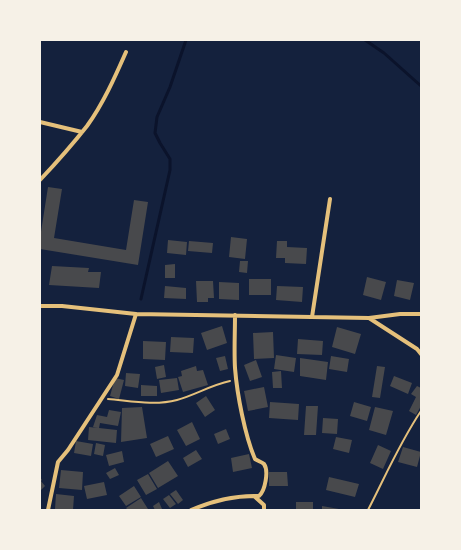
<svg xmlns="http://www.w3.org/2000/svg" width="461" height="550" font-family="'Archivo Narrow',sans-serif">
	<rect width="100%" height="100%" fill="#14213d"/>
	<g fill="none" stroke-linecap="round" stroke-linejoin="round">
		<path stroke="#0b132b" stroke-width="3" d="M365,40l19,13 37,33
			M141,299l29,-129v-11l-10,-16 -5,-10 2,-16 13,-30 16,-47"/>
	</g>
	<path fill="#48494c" d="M48,187l14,2 -8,49 72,12 8,-50 14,2 -10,63 -98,-16v-11z
		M231,237l16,2 -2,20 -16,-2z
		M168,240l19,2 -1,13 -19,-2z
		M189,241l24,2 -1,10 -24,-2z
		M277,241h10v6l20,1 -1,16 -21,-1v-5h-9z
		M240,261h8l-1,12 -8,-1z
		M175,264v14h-10v-13z
		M52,266l37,2 -1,4h13l-2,16 -50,-3z
		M367,277l19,5 -5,18 -18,-5z
		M249,279h22v16h-22z
		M397,280l17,3 -4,17 -16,-4z
		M196,281h17l1,17h-6v4h-11z
		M219,282l20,1v17l-20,-1z
		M165,286l21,2v11l-22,-1z
		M277,286l26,1 -1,15 -26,-2z
		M222,326l5,17 -20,7 -6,-17z
		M337,327l24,7 -6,20 -23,-7z
		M273,332l1,26 -20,1 -1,-26z
		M171,337l23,1 -1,15 -23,-1z
		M298,339l25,2 -1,14 -25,-1z
		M143,341l23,1 -1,18 -22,-1z
		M276,355l20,3 -2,14 -20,-3z
		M225,356l3,13 -8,2 -4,-13z
		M331,356l18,3 -2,13 -18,-3z
		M300,358l28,4 -2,18 -26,-4z
		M256,360l6,17 -12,4 -6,-16z
		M164,365l2,12 -9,2 -2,-12z
		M196,366l1,5 6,-1 5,15 -25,7 -5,-15 4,-1 -1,-5z
		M377,366l8,1 -5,31 -8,-1z
		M281,371l1,17h-9l-1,-16z
		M126,373l14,1 -2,14 -13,-2z
		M394,376l18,7 -4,11 -18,-8z
		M115,378l9,2 -5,19 -9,-3z
		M177,378l2,12 -18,3 -2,-13z
		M141,385l16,1v10h-16z
		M417,386l4,2v18l-5,9 -7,-4 7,-14 -5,-3z
		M264,387l4,20 -20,4 -4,-20z
		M206,396l9,14 -10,7 -9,-14z
		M270,402l29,2 -1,16 -29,-2z
		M354,402l17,5 -4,14 -17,-5z
		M306,406h12l-2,29h-12z
		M142,407l5,31 -26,4 1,-34z
		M375,407l18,4 -7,24 -17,-5z
		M109,410l12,2 -3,14 -18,-3 -1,5 18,2 -1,13 -28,-3 1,-13 9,1 -5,-1 4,-12 10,2z
		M323,418l15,1 -1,15 -15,-1z
		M192,422l8,17 -14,7 -9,-16z
		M226,429l4,10 -12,5 -4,-10z
		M168,436l6,13 -18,8 -6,-13z
		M336,437l16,3 -3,13 -16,-4z
		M76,441l17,3 -2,12 -17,-3z
		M96,443l9,2 -2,11 -9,-2z
		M378,445l13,6 -8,18 -13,-6z
		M403,447l18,5 -4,15 -19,-5z
		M196,450l6,9 -14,8 -5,-9z
		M122,451l2,11 -15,4 -3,-11z
		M249,454l3,14 -19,4 -2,-14z
		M168,461l10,15 -20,12 -9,-15z
		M115,468l4,7 -9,4 -4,-6z
		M61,470l22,2 -1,18 -23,-2z
		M269,472h18l1,14h-19z
		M148,474l9,15 -11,6 -9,-15z
		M40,477l2,3 -1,1 4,5 -5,5z
		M329,477l30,7 -4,13 -29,-7z
		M104,482l3,13 -20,4 -3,-13z
		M134,486l7,11 -15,9 -7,-10z
		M176,490l7,10 -5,4 -8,-10z
		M56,494l18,2 -1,14 -18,-1z
		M169,495l7,9 -6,4 -7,-9z
		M141,498l7,11 -20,1 -2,-2z
		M159,502l3,7 -7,1 -2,-4z
		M296,502h17v8h-17z
		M322,506l17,3v1h-17z"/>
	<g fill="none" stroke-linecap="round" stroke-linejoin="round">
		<path stroke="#e5c07b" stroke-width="2" d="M108,399c23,2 46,7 69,1 18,-5 34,-15 53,-19
			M368,510c17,-33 32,-68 53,-99"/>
		<path stroke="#e5c07b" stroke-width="4" d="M40,122l42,10
			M40,180c17,-18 32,-35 47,-54 16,-22 28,-49 39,-74
			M40,306h22l74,8 233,4 31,-4h21
			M312,317l18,-118
			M369,318l48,31 4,5
			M254,496l10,9v5
			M48,510l10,-48 10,-12 49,-75 19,-61
			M191,510c21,-9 44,-15 68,-14 6,-5 10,-25 5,-32 -2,-2 -6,-3 -9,-5 -10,-23 -18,-65 -20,-91 -1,-17 0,-35 0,-53"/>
	</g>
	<rect width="461" height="550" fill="none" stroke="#f6f1e7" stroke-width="82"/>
</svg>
